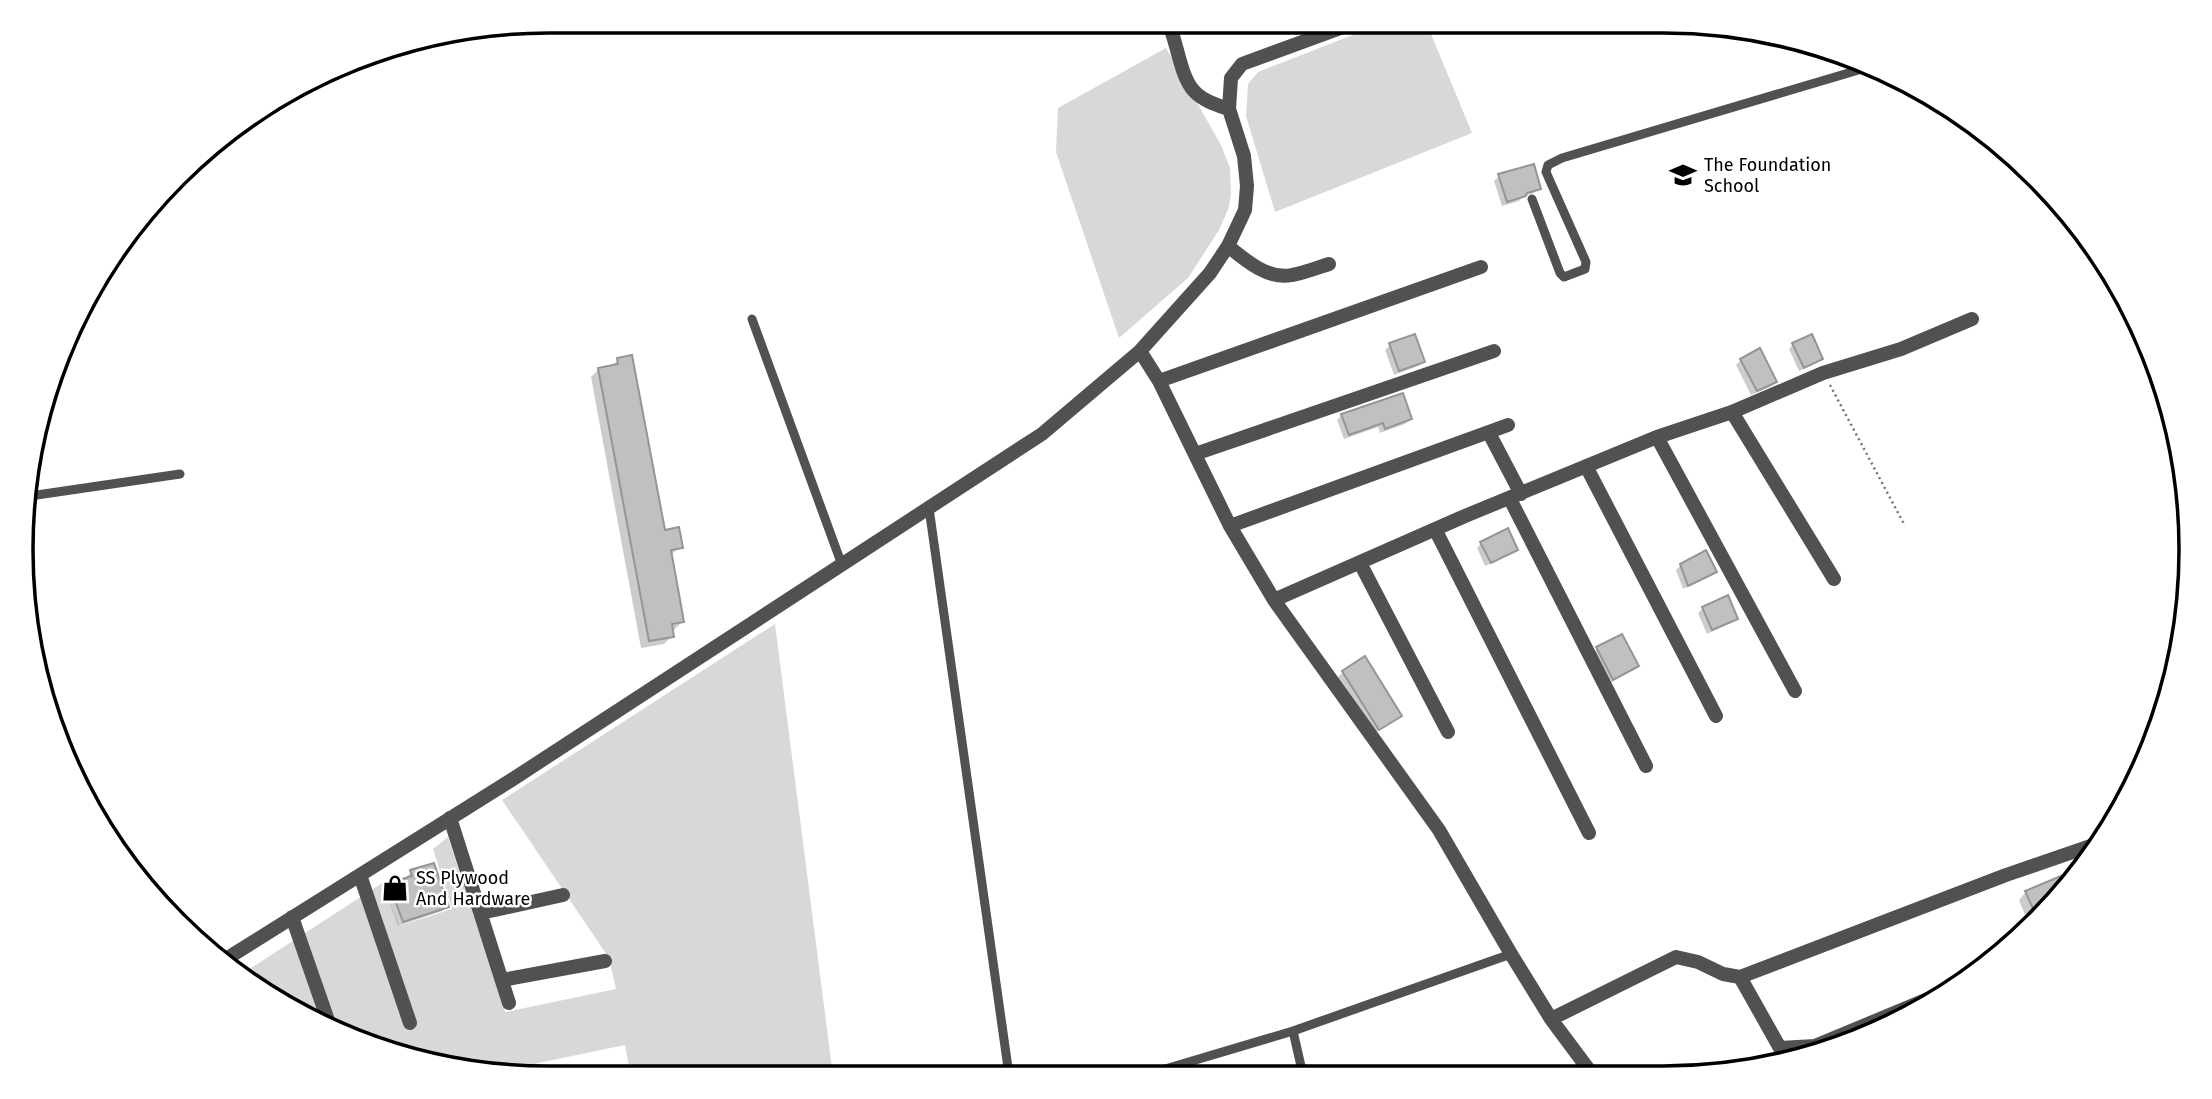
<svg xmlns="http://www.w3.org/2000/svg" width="2212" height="1099" font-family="'Fira Sans',sans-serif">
	<rect width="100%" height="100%" fill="#fff"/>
	<path fill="#d8d8d8" d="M1386,22h40l46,111 -197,79 -29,-96 2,-32 10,-12z
		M1166,48l55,97 9,23 1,26 -2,13 -10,23 -31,48 -69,60 -63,-186 2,-44z
		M775,624l58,452 -202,1 -6,-32 -135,28 -77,-13 -97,-36 -71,-52 137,-89 17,43 53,-17 -19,-60 15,-12 57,175 111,-23 -7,-31 -107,-158z"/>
	<path fill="#0003" d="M1499,176l40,12 -5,5 -11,3 -4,5 -17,5 -8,-25z
		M1793,344l28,14 -5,5 -17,8 -10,-22z
		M1390,345l33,16 -5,5 -24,9 -9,-25z
		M618,360l46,172 17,15 -11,8 13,66 -8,8 -4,1 1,6 -8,8 -23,4 -50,-271 8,-8 11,-2z
		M1741,360l34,22 -5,5 -19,8 -15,-30z
		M1342,415l68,4 -5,5 -25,9 -2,-6 -34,12 -7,-19z
		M1481,543l35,6 -5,5 -26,12 -8,-18z
		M1681,565l33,6 -4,5 -27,13 -7,-19z
		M1703,608l33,10 -5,5 -24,11 -9,-21z
		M1597,649l40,17 -5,5 -24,13 -15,-30z
		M1343,672l52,48 -21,13 -36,-56z
		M411,872l36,34 -5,5 -44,15 -13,-36 5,-5 17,-6 -1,-2z
		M2026,892l34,6 -16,15 -17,7 -8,-20z"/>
	<path fill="#c0c0c0" stroke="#959595" stroke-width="2" d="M1534,164l7,25 -14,4 -1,3 -19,6 -9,-28z
		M1415,334l10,28 -26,9 -10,-28z
		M1812,334l11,25 -19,9 -12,-25z
		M1760,348l17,34 -20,9 -17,-32z
		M632,355l33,175 14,-3 4,21 -12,2 13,72 -12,2 2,13 -25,4 -51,-273 20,-4 -1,-6z
		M1403,393l9,26 -27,10 -2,-6 -34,12 -8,-21z
		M1508,528l10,22 -27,13 -11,-21z
		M1706,550l11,22 -29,14 -8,-22z
		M1728,595l10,24 -26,11 -10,-23z
		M1622,634l17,32 -26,14 -17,-33z
		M1365,656l37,60 -23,14 -37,-59z
		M434,863l15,44 -46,15 -14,-39 23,-7 -2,-6z
		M2080,868l-20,30 -10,9 -15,6 -10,-22z"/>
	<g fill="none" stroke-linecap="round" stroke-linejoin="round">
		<path stroke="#737373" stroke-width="2.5" stroke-dasharray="2 3.5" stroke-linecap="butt" d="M1830,385l75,141"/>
		<path stroke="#515151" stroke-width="9" d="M1532,199l28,74 4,4 21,-8 1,-7 -40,-90 2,-7 14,-7 310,-92
			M752,319l90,246
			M30,496l150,-22
			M929,508l80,567
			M1293,1031l10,44
			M1145,1075l148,-44 218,-77"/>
		<path stroke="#515151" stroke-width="14" d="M1168,22c9,19 12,54 26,69 9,10 23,14 35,18
			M1228,246c17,14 40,34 64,29 12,-2 25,-7 37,-11
			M1140,351l19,30 71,145 44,74 165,230 72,124 40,65 41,55
			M1159,381l322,-114
			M1732,412l102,167
			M1489,433l32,61
			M1657,437l138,254
			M1195,454l299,-103
			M1586,466l130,250
			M1510,499l136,267
			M1230,526l278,-101
			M1436,531l153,302
			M1360,563l88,169
			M1274,600l191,-84 192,-79 75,-25 91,-39 78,-24 71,-30
			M450,818l59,185
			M360,875l50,148
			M481,913l82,-18
			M292,917l39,112
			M226,959l287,-180 529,-345 98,-83 70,-78 18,-27 17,-36 2,-24 -3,-30 -15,-47 2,-31 11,-14 115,-42
			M1740,977l40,71 35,-2 125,-52
			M502,980l103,-19
			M1551,1019l125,-62 22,5 25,12 17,3 266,-102 90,-31
			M609,1077l20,-5"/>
	</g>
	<defs>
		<g id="school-bare" transform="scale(2.1)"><path d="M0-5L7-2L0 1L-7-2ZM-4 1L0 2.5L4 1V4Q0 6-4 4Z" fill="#000" stroke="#fff" stroke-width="2.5" paint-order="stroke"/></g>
		<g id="shop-bare" transform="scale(2.1)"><path d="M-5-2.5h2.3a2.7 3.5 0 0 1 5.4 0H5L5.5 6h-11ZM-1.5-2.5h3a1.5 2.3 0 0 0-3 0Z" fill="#000" stroke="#fff" stroke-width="2.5" paint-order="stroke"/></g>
	</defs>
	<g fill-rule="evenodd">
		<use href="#school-bare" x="1683" y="175"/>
		<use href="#shop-bare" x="395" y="888"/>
	</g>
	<g text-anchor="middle" stroke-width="5" stroke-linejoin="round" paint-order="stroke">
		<g font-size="18" fill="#000" stroke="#fff" text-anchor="start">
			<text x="1704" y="171">The Foundation<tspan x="1704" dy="21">School</tspan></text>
			<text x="416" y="884">SS Plywood<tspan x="416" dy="21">And Hardware</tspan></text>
		</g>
	</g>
	<path d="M0 0H2212V1099H0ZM549 33H1663A516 516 0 0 1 2179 549V550A516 516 0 0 1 1663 1066H549A516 516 0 0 1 33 550V549A516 516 0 0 1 549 33Z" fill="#fff" fill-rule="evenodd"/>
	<path fill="none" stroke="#000" stroke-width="3.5" d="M549 33H1663A516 516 0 0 1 2179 549V550A516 516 0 0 1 1663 1066H549A516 516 0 0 1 33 550V549A516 516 0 0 1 549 33Z"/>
</svg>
